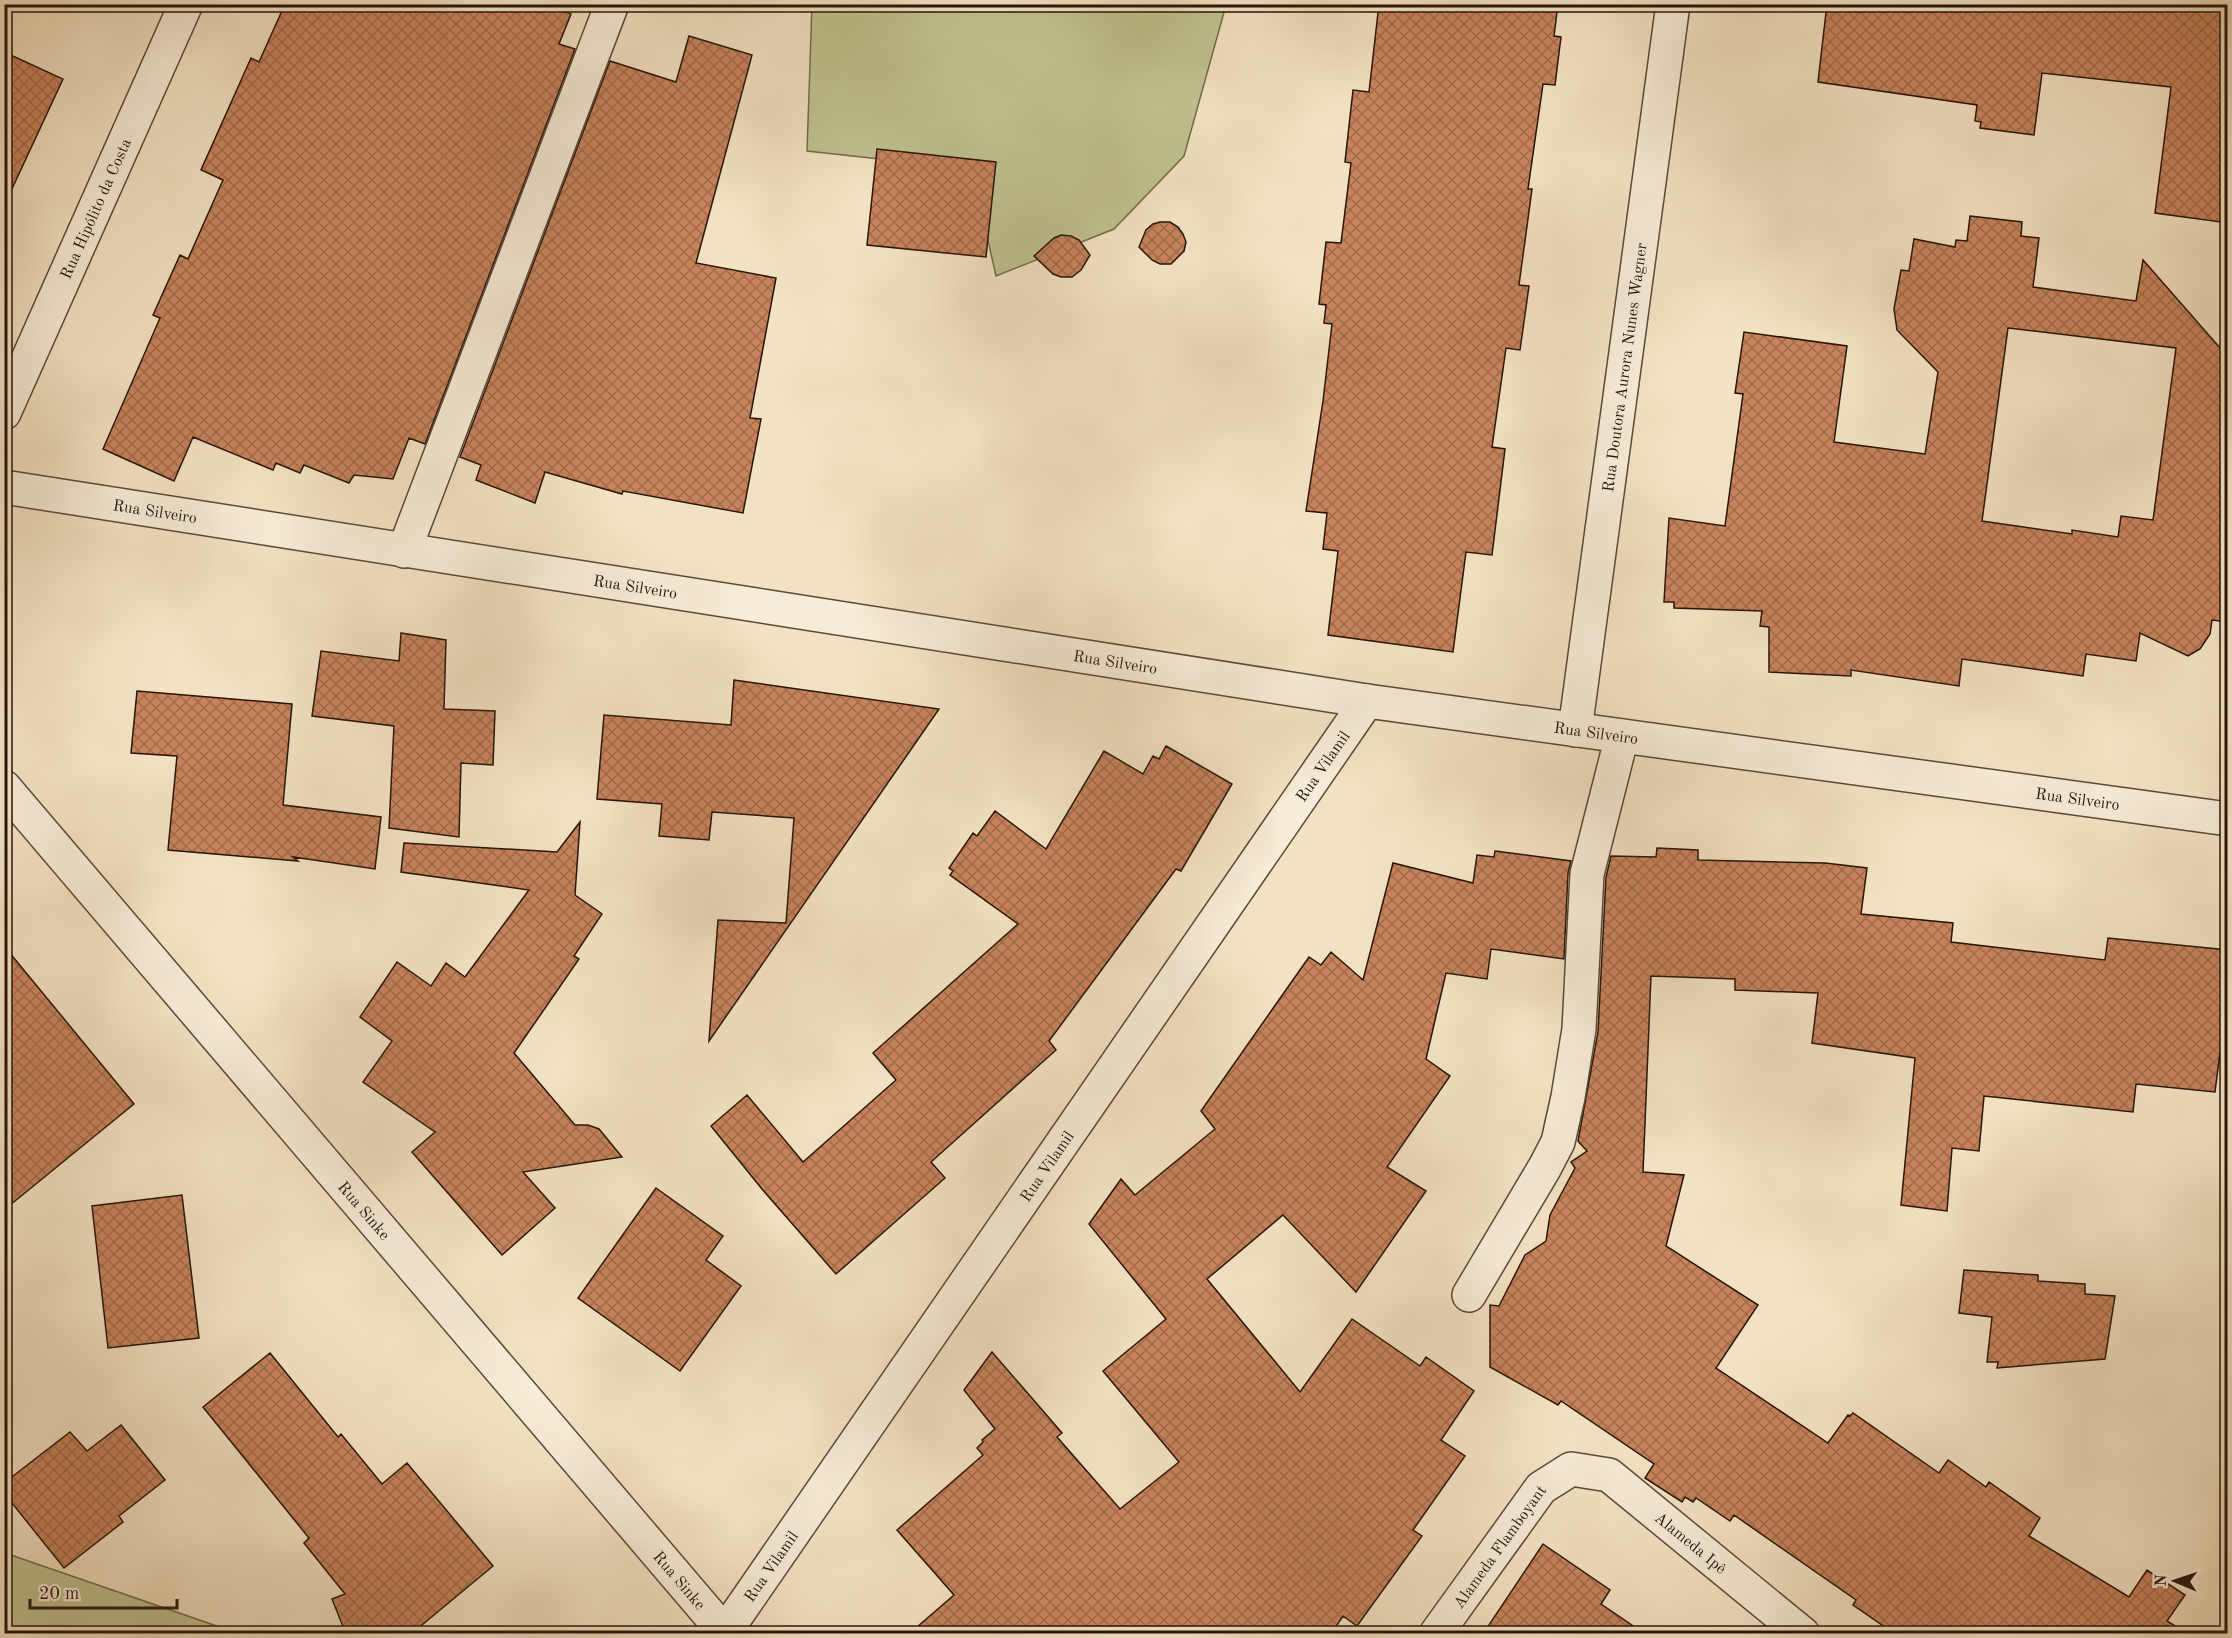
<svg xmlns="http://www.w3.org/2000/svg" width="2232" height="1638" font-family="'Old Standard TT',serif">
	<defs>
		<pattern id="building-cross-hatch" width="8" height="8" patternUnits="userSpaceOnUse" patternTransform="scale(1.5)"><rect width="8" height="8" fill="#c7835c"/><path d="M0 0l8 8M0 8l8-8" fill="none" stroke="#a26a4a"/></pattern>
	</defs>
	<rect width="100%" height="100%" fill="#f3e2c2"/>
	<filter id="stains"><feTurbulence type="fractalNoise" baseFrequency=".00333" numOctaves="4"/><feColorMatrix values="0 0 0 0 .2 0 0 0 0 .09 0 0 0 0 .02 0 0 0 .5 -.17"/></filter>
	<radialGradient id="worn" r=".72"><stop offset=".6" stop-color="#630" stop-opacity="0"/><stop offset="1" stop-color="#630" stop-opacity=".3"/></radialGradient>
	<path fill="#bfc290" stroke="#736b4d" stroke-width="1.5" d="M812,5h414l-42,151 -70,73 -118,47 -24,-107 -165,-18z
		M5,1553l232,80h-232z"/>
	<path fill="url(#building-cross-hatch)" stroke="#27140a" stroke-width="1.5" fill-rule="evenodd" d="M285,4h265l21,10 -12,30 16,5 -150,395 -16,-6 -16,41 -39,-4 -5,8 -45,-18 -4,8 -24,-10 -3,7 -80,-33 -19,44 -71,-32 57,-131 -7,-3 27,-60 8,4 35,-79 -22,-10 50,-112 8,4z
		M1379,4h179l-4,32 7,1 -6,48 -12,-1 -15,105h4l-13,96 10,1 -9,64 -14,-2 -14,99 13,2 -13,106 -26,-3 -13,100 -125,-17 10,-84 -15,-2 4,-36 -21,-2 17,-110 9,-77 -8,-1 2,-18 -7,-1 7,-62 15,1 10,-80 -6,-1 8,-72 16,2z
		M1827,4h401v219l-73,-10 16,-126 -129,-14 -8,62 -54,-7 1,-6 -6,-1 2,-16 -159,-23z
		M689,36l63,19 -56,208 80,15 -26,140 11,1 -18,94 -120,-22 -1,3 -77,-22 -10,31 -59,-23 5,-15 -21,-8 150,-396 66,21z
		M4,52l59,27 -59,127z
		M877,149l119,13 -10,95 -119,-12z
		M1970,216l52,6 -1,14 18,2 -6,49 103,14 7,-41 85,97v265l-16,-2 -2,14 -10,15 -12,7 -48,-23 -4,28 -50,-7 -3,22 -121,-17 -3,27 -108,-16v6l-82,-4v-45l-9,-1 2,-15 -88,-3v-6h-10l5,-84 56,8 18,-132 -8,-1 9,-61 103,14 -13,96 91,12 13,-82 -41,-42 -3,-21 7,-39 8,1 5,-32 41,8 1,-7 11,1zM2008,328l168,20 -23,172 -32,-4 -3,21 -46,-7v4l-90,-13z
		M1160,222h10l8,5 5,7 3,8 -2,9 -13,13h-11l-8,-4 -13,-13 7,-17 7,-6z
		M1061,235l10,1 8,4 11,15 -9,15 -9,7h-11l-8,-3 -19,-18 20,-18z
		M401,633l45,7 -2,69 51,2 -2,54 -32,-2 -2,74 -70,-9 5,-102 -82,-10 9,-65 78,10z
		M734,680l205,29 -230,332 9,-121 68,3 8,-105 -82,-6 -3,28 -50,-4 3,-32 -65,-5 7,-84 127,10z
		M137,691l155,13 -9,101 98,12 -6,52 -82,-12 5,4 -130,-11 9,-94 -46,-3z
		M1166,746l66,38 -51,87 -5,-2 -127,172 7,9 -125,112 14,16 -109,96 -74,-85 -51,-63 36,-31 56,67 93,-82 -23,-27 145,-129 -68,-49 3,-4 -4,-3 24,-35 4,3 18,-25 51,38 58,-98 39,23 10,-18 6,3z
		M580,822l-5,73 27,19 -28,42 5,3 -65,94 61,72h13l11,4 23,28 -99,15 32,36 -53,47 -90,-103 23,-20 -72,-50 29,-41 -32,-24 37,-55 34,24 15,-23 19,14 64,-87 -128,-18 3,-29 153,9z
		M1657,848l41,2v10l127,3 42,5 -6,46 92,9 -2,19 154,18 3,-22 120,12v40l-13,102 -79,-8 -3,28 -149,-16 -5,55 -27,-3 -5,63 -46,-6 14,-147 -103,-15 6,-50 -83,-3v-11l-84,-3 -8,196 41,3 -18,71 92,59 -42,63 112,75 20,-28 2,1 3,-3 86,60 9,-13 38,27 3,-5 51,36 -11,18 100,61 18,-27 38,25 -18,26 21,13h-293l-42,-29 3,-5 -122,-85 -4,6 -34,-23 -3,4 -8,-5 -3,5 -37,-24 9,-14 -93,-63 -3,4 -68,-38v-62l9,1 26,-51 21,-14 4,-26 25,-47 -4,-6 16,-11 -9,-10 20,-109 8,-155 5,-21 45,1z
		M1495,851l76,10 -3,12 -4,86 -73,-10 -4,30 -41,-6 -20,86 24,17 -63,91 39,24 -70,101 -73,-77 -76,64 93,113 52,-73 68,47 6,-9 48,34 -33,49 24,16 -52,74 9,6 -65,90 -14,-10 -12,18h-422l45,-39 -57,-65 86,-75 -6,-7 6,-6 -1,-2 13,-11 -31,-39 28,-38 70,81 -5,4 63,72 59,-47 -76,-91 63,-52 -77,-95 32,-45 14,16 80,-66 -14,-18 108,-154 12,8 10,-13 32,28 30,-117 80,20 4,-28 17,2z
		M4,946l130,158 -130,106z
		M656,1188l67,48 -17,24 35,26 -61,85 -102,-73z
		M182,1195l17,143 -91,10 -16,-142z
		M1964,1270l74,5v6l47,3v10l30,2 -10,63 -108,9 1,-6h-11l5,-45 -33,-4z
		M270,1353l68,84 3,-3 41,50 25,-21 86,103 -82,68h-65l-14,-35 13,-5 -41,-51 5,-5 -106,-131z
		M121,1425l44,55 -46,36 4,6 -59,46 -60,-75v-10l66,-51 17,19z
		M1543,1544l67,46 -9,14 44,30h-162z"/>
	<g fill="none" stroke-linecap="round" stroke-linejoin="round">
		<g stroke="#5a4838" stroke-width="36">
			<g id="minor">
				<path id="s1" d="M4,413l182,-409"/>
				<path id="s2" d="M4,487l1363,214 861,118"/>
				<path d="M404,551l208,-547"/>
				<path id="s3" d="M1575,730l98,-726"/>
				<path id="s4" d="M4,787l722,847"/>
				<path d="M1469,1295l76,-128 13,-25 10,-45 11,-68 8,-155 35,-138"/>
				<path id="s5" d="M725,1632l642,-931"/>
				<path id="s6" d="M1436,1634l105,-146 30,-19 38,6 194,159"/>
			</g>
		</g>
		<use href="#minor" stroke="#f7ecd7" stroke-width="33"/>
	</g>
	<g text-anchor="middle" stroke-width="4.5" stroke-linejoin="round" paint-order="stroke">
		<g font-size="16" fill="#27140a" stroke="#f7ecd7">
			<text dy="6" stroke="none"><textPath href="#s1" startOffset="224">Rua Hipólito da Costa</textPath></text>
			<text dy="6" stroke="none"><textPath href="#s3" startOffset="366">Rua Doutora Aurora Nunes Wagner</textPath></text>
			<text dy="6" stroke="none"><textPath href="#s2" startOffset="153">Rua Silveiro</textPath></text>
			<text dy="6" stroke="none"><textPath href="#s2" startOffset="639">Rua Silveiro</textPath></text>
			<text dy="6" stroke="none"><textPath href="#s2" startOffset="1125">Rua Silveiro</textPath></text>
			<text dy="6" stroke="none"><textPath href="#s2" startOffset="1611">Rua Silveiro</textPath></text>
			<text dy="6" stroke="none"><textPath href="#s5" startOffset="1052">Rua Vilamil</textPath></text>
			<text dy="6" stroke="none"><textPath href="#s2" startOffset="2097">Rua Silveiro</textPath></text>
			<text dy="6" stroke="none"><textPath href="#s5" startOffset="566">Rua Vilamil</textPath></text>
			<text dy="6" stroke="none"><textPath href="#s4" startOffset="556">Rua Sinke</textPath></text>
			<text dy="6" stroke="none"><textPath href="#s6" startOffset="360">Alameda Ipê</textPath></text>
			<text dy="6" stroke="none"><textPath href="#s6" startOffset="108">Alameda Flamboyant</textPath></text>
			<text dy="6" stroke="none"><textPath href="#s5" startOffset="80">Rua Vilamil</textPath></text>
			<text dy="6" stroke="none"><textPath href="#s4" startOffset="1042">Rua Sinke</textPath></text>
		</g>
	</g>
	<rect width="2232" height="1638" fill="none" stroke="#f3e2c2" stroke-width="24"/>
	<rect x="6" y="6" width="2220" height="1626" fill="none" stroke="#27140a" stroke-width="3"/>
	<rect x="12" y="12" width="2208" height="1614" fill="none" stroke="#27140a" stroke-width="1.5"/>
	<g transform="translate(2175 1581) rotate(272)" stroke="#f7ecd7" stroke-width="4.5" paint-order="stroke">
	<path d="M0-4.5L10 22L0 15L-10 22Z" fill="#27140a"/>
	<text y="-9" font-size="16" font-weight="bold" text-anchor="middle" fill="#27140a">N</text>
	</g>
	<path d="M30 1599v9h147v-9" fill="none" stroke="#27140a" stroke-width="3"/>
	<text x="39" y="1599" font-size="18" fill="#27140a" stroke="#f7ecd7" stroke-width="4.5" paint-order="stroke">20 m</text>
	<rect width="100%" height="100%" filter="url(#stains)"/>
	<rect width="100%" height="100%" fill="url(#worn)"/>
</svg>
